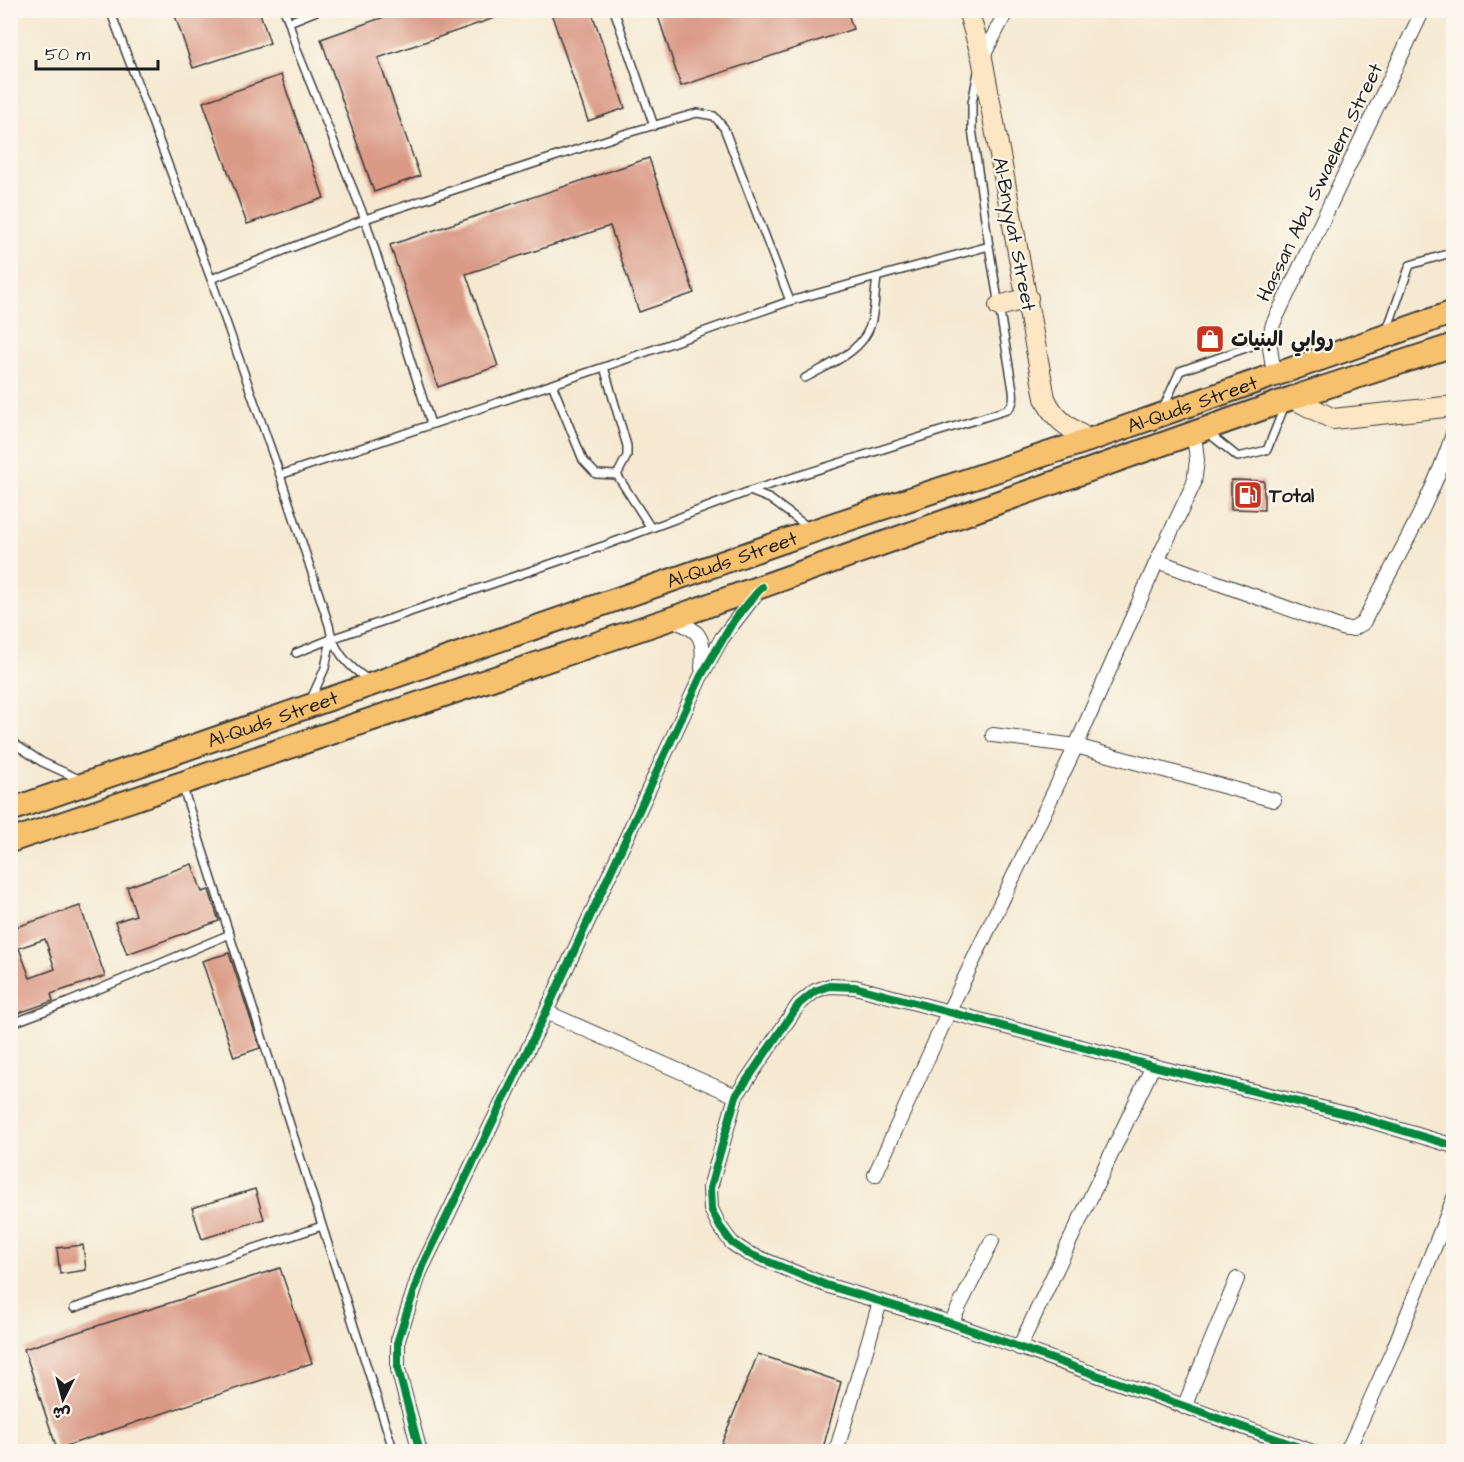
<svg xmlns="http://www.w3.org/2000/svg" width="1464" height="1462" font-family="'Architects Daughter','Playpen Sans Arabic',sans-serif">
	<rect width="100%" height="100%" fill="#fbf7ec"/>
	<filter id="ink" filterUnits="userSpaceOnUse"><feTurbulence type="fractalNoise" baseFrequency=".0167" numOctaves="2"/><feDisplacementMap in="SourceGraphic" scale="12" xChannelSelector="R" yChannelSelector="G"/><feConvolveMatrix kernelMatrix="1 2 1 2 8 2 1 2 1" color-interpolation-filters="sRGB"/></filter>
	<filter id="wash" filterUnits="userSpaceOnUse"><feTurbulence type="fractalNoise" baseFrequency=".008" numOctaves="4" result="noise"/><feDisplacementMap in="SourceGraphic" scale="24" xChannelSelector="R" yChannelSelector="G"/><feGaussianBlur stdDeviation="1.35" result="paint"/><feColorMatrix in="noise" values="0 0 0 0 0 0 0 0 0 0 0 0 0 0 0 0 0 1.4 0 .05"/><feComposite in="paint" operator="in"/></filter>
	<g filter="url(#wash)">
		<rect width="100%" height="100%" fill="#f5e9d2"/>
		<g id="blocks">
			<path fill="#da9a86" fill-rule="evenodd" d="M173,10h86l11,33 -77,25z
				M404,10h104l1,3 -131,45 42,118 -46,16 -53,-153z
				M550,10h41l34,98 -37,13z
				M656,10h191l6,19 -172,57z
				M281,75l43,123 -77,26 -44,-122z
				M649,158l45,135 -55,19 -29,-86 -144,48 32,92 -60,21 -48,-142z
				M1231,480l33,1v29l-33,-1z
				M192,864l10,28 7,-2 10,31 -92,33 -12,-32 21,-7 -9,-28z
				M80,906l25,70 -54,18 2,7 -43,15v-87zM45,939l10,30 -25,9 -11,-30z
				M229,953l31,95 -26,9 -32,-96z
				M255,1189l9,30 -62,20 -10,-31z
				M83,1245l3,25 -26,4 -3,-26z
				M280,1268l32,95 -255,86 -33,-100z
				M758,1354l83,28 -19,70h-104z"/>
		</g>
	</g>
	<g filter="url(#ink)">
		<use href="#blocks" fill-opacity="0" stroke="#3d3b37" stroke-width="1.5"/>
		<g fill="none" stroke-linecap="round" stroke-linejoin="round">
			<g stroke="#3d3b37" stroke-width="10">
				<path id="service" d="M110,10l101,269 69,196 49,150c4,25 19,42 40,55
					M284,10l5,12
					M319,10l-30,12 8,28 68,169 66,205
					M614,10l40,116
					M211,279l154,-60 259,-85 73,-21 17,3 10,12 66,173
					M1387,330l23,-65 44,-13
					M805,378c26,-15 61,-27 67,-59 3,-14 3,-28 5,-42
					M552,384l31,76 13,14 21,1
					M1163,408l17,-37 89,-31
					M1207,432l31,25 29,-7 18,-45
					M280,475l324,-108
					M750,491l20,8 38,28
					M651,528l-34,-53 10,-19v-10l-23,-79 186,-66 199,-55
					M296,653l35,-14 275,-94 144,-54 257,-81c7,-6 7,-11 6,-20l-24,-144 -17,-117v-26l6,-31
					M311,699l14,-31 6,-29
					M10,741l32,21 37,17
					M183,788l211,664
					M10,1024l56,-21 164,-69
					M74,1308l248,-82"/>
			</g>
			<g stroke="#3d3b37" stroke-width="16">
				<path id="minor" d="M982,58l25,-48
					M1274,375l-5,-35 4,-16 150,-314
					M1157,561l188,68h8l10,-6c32,-62 70,-125 91,-192
					M670,619c30,11 35,17 32,49
					M993,735l83,11 198,54
					M546,1012l190,84
					M875,1175l73,-162 128,-267 81,-185 37,-78 3,-23 -3,-26
					M951,1323l41,-82
					M1019,1348l134,-282
					M1184,1407l53,-128
					M1349,1446l15,6
					M420,1452l-22,-83v-29l22,-68 126,-260 155,-336 21,-38 37,-48
					M836,1452l44,-150
					M1313,1452l-362,-129 -125,-38 -79,-32 -15,-10 -12,-16 -9,-18 -1,-21 26,-92 63,-92 16,-13 14,-5 26,1 298,79 201,50 100,30
					M1347,1452l47,-104 60,-150"/>
			</g>
			<g stroke="#3d3b37" stroke-width="22">
				<path id="secondary" d="M968,10l14,48 63,340c9,22 25,30 44,42
					M999,306l29,-8
					M1292,398l41,21 121,-13"/>
			</g>
			<g stroke="#3d3b37" stroke-width="26">
				<g id="trunk">
					<path id="s1" d="M10,810l803,-279 276,-91 365,-128"/>
					<path d="M10,841l660,-222 622,-221 162,-53"/>
				</g>
			</g>
			<g stroke="#3d3b37" stroke-width="27">
				<path id="motorway" d="M1452,346h2"/>
			</g>
			<use href="#service" stroke="#fff" stroke-width="7"/>
			<use href="#minor" stroke="#fff" stroke-width="14"/>
			<use href="#secondary" stroke="#fce6c4" stroke-width="20"/>
			<use href="#trunk" stroke="#f7c06c" stroke-width="22"/>
			<use href="#motorway" stroke="#f7c06c" stroke-width="24"/>
			<g stroke="#fbf7ec" stroke-width="11">
				<path id="cycleway" d="M420,1452l-22,-83v-29l22,-68 126,-260 155,-336 33,-56 28,-33
					M1313,1452l-362,-129 -125,-38 -79,-32 -15,-10 -12,-16 -9,-18 -1,-21 26,-92 63,-92 16,-13 14,-5 26,1 298,79 201,50 100,30"/>
			</g>
			<use href="#cycleway" stroke="#00873e" stroke-width="8"/>
		</g>
	</g>
	<defs>
		<g id="shop-square" transform="scale(1.5)"><rect x="-9" y="-9" width="18" height="18" rx="4" fill="#c8321e" stroke="#fbf7ec"/><path d="M-5-2.5h2.3a2.7 3.5 0 0 1 5.4 0H5L5.5 6h-11ZM-1.5-2.5h3a1.5 2.3 0 0 0-3 0Z" fill="#fff"/></g>
		<g id="fuel-square" transform="scale(1.5)"><rect x="-9" y="-9" width="18" height="18" rx="4" fill="#c8321e" stroke="#fbf7ec"/><path d="M-5.5-6h7V0h2V4h1.3V-2.5L3-4.5l.8-.8L6-3V5H2.5V1h-1V6h-7ZM-4.2-4.7v3.2H.2V-4.7Z" fill="#fff"/></g>
	</defs>
	<g fill-rule="evenodd">
		<use href="#shop-square" x="1210" y="339"/>
		<use href="#fuel-square" x="1248" y="495"/>
	</g>
	<g text-anchor="middle" stroke-width="4.5" stroke-linejoin="round" paint-order="stroke">
		<g font-size="20" fill="#1c1c1c" stroke="#fbf7ec">
			<text transform="translate(1319 182) rotate(-64)" y="7">Hassan Abu Swaelem Street</text>
			<text transform="translate(1015 234) rotate(79)" y="7">Al-Bnyyat Street</text>
			<text dy="7" stroke="none"><textPath href="#s1" startOffset="1250">Al-Quds Street</textPath></text>
			<text dy="7" stroke="none"><textPath href="#s1" startOffset="764">Al-Quds Street</textPath></text>
			<text dy="7" stroke="none"><textPath href="#s1" startOffset="278">Al-Quds Street</textPath></text>
		</g>
		<g font-size="20" font-weight="bold" fill="#1c1c1c" stroke="#fbf7ec" text-anchor="start">
			<text x="1231" y="346">روابي البنيات</text>
			<text x="1269" y="502">Total</text>
		</g>
	</g>
	<rect width="1464" height="1462" fill="none" stroke="#fbf7ec" stroke-width="36"/>
	<g transform="translate(63 1399) rotate(186)" stroke="#fbf7ec" stroke-width="4.5" paint-order="stroke">
	<path d="M0-4.5L10 22L0 15L-10 22Z" fill="#1c1c1c"/>
	<text y="-9" font-size="16" font-weight="bold" text-anchor="middle" fill="#1c1c1c">ش</text>
	</g>
	<path d="M36 60v9h122v-9" fill="none" stroke="#1c1c1c" stroke-width="3"/>
	<text x="45" y="60" font-size="18" fill="#1c1c1c" stroke="#fbf7ec" stroke-width="4.5" paint-order="stroke">50 m</text>
</svg>
